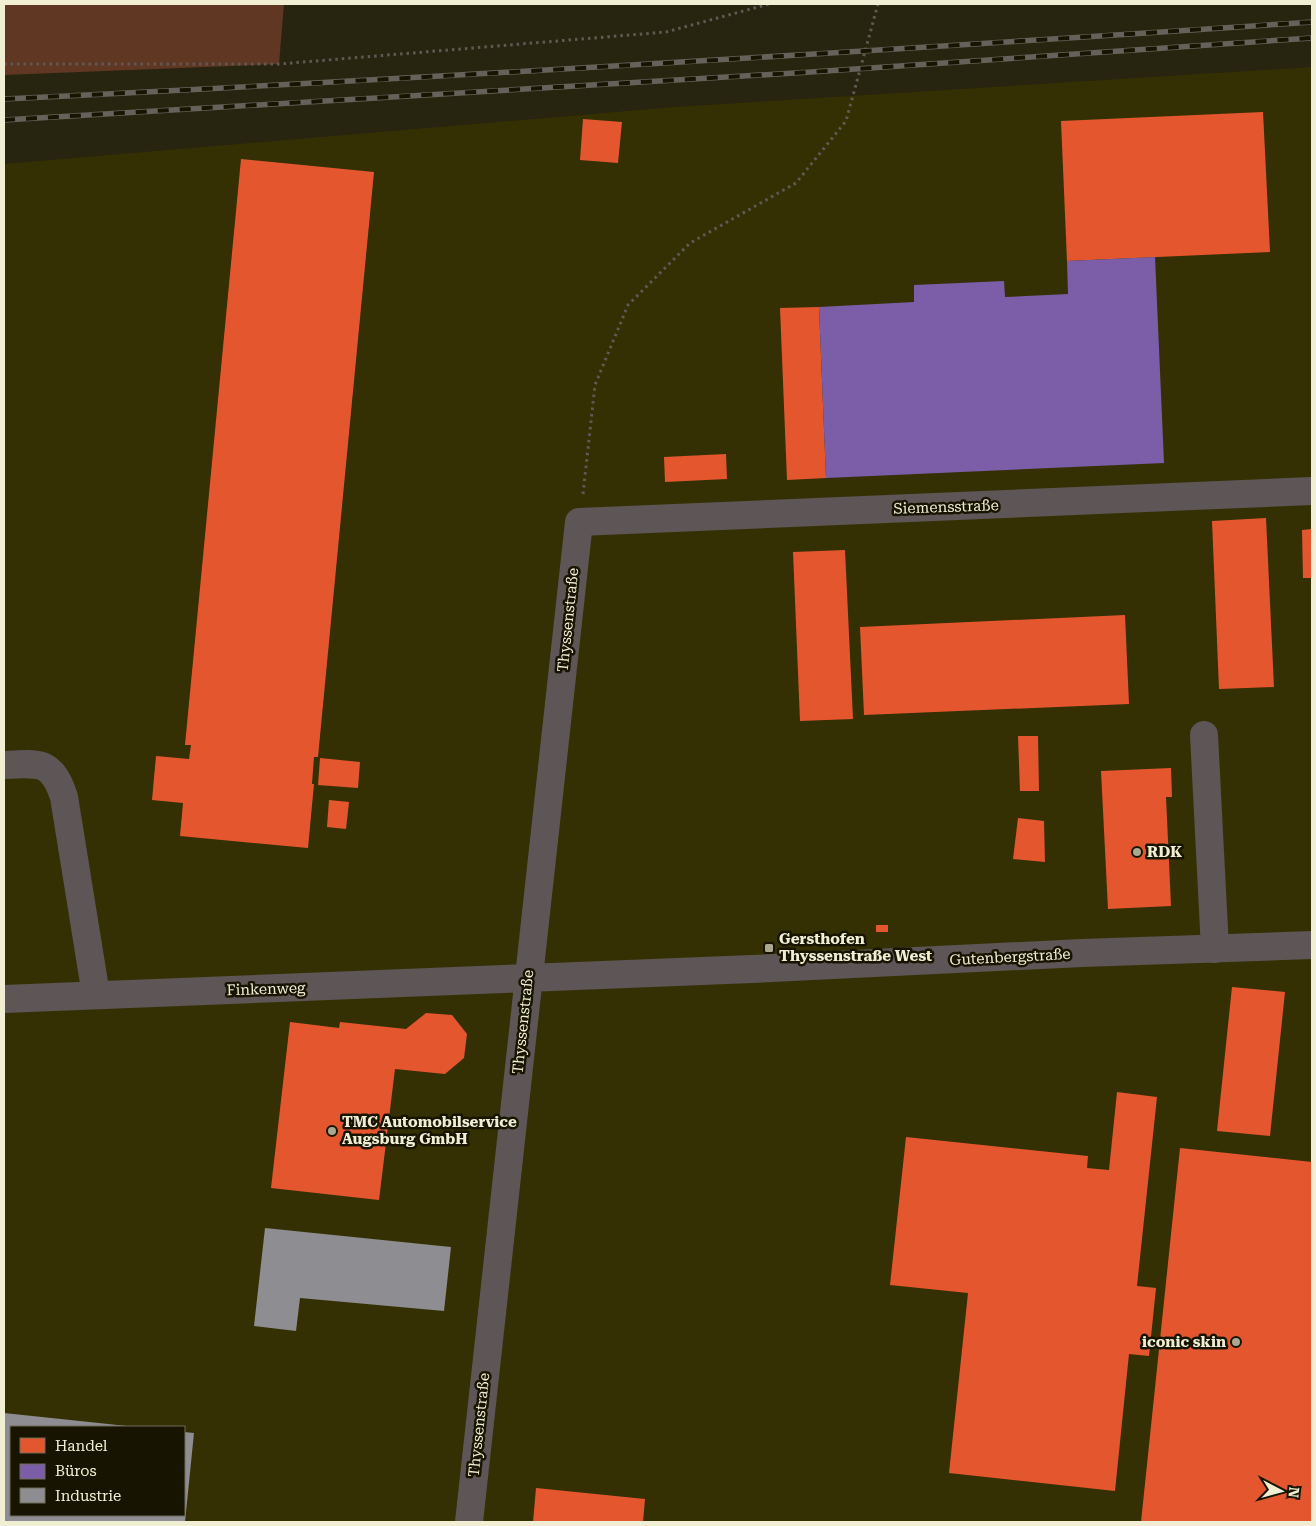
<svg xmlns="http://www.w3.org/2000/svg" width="1316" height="1526" font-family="'Roboto Serif',serif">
	<rect width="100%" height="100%" fill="#27250f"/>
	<path fill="#353004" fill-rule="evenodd" d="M1312,67v1455h-1308v-1358l671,-57zM11,1427h173v88h-173z"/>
	<path fill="#603723" d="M4,4h280l-5,60 -275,11z"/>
	<path fill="#e4572e" d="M1263,112l7,140 -203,9 -6,-140z
		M583,119l39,3 -4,41 -38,-3z
		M241,159l133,13 -56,585h-4l-2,27h2l-6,64 -128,-12 3,-33 -31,-3 4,-44 33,3 2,-14h-6z
		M819,307l7,171 -39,2 -7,-172z
		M726,454l1,25 -62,3 -1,-25z
		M1266,518l8,169 -55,2 -7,-168z
		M1312,529v49h-9l-1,-48z
		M845,550l8,169 -53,2 -7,-169z
		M1125,615l4,89 -265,11 -4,-88z
		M1018,736h20l1,55h-19z
		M320,758l40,4 -2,26 -40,-3z
		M1171,768l1,29h-6l5,109 -63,3 -7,-138z
		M329,800l20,2 -3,27 -19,-2z
		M1018,818l26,3 1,41 -32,-3z
		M876,925h12v7h-12z
		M1232,987l53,5 -15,144 -53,-5z
		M426,1013l26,2 15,19 -3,24 -19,16 -50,-5 -16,131 -108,-12 19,-166 49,6 1,-6 66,7z
		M1117,1092l40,5 -20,189 19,2 -7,68 -20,-2 -14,137 -166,-18 19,-180 -78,-8 16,-148 182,19 -1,12 22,2z
		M1180,1148l132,14v360h-171z
		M536,1488l109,11 -2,23h-110z"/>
	<path fill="#7b5ea7" d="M1155,257l9,206 -338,15 -7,-171 95,-5v-17l90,-4 1,16 63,-3 -1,-33z"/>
	<path fill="#8d8d92" d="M265,1228l186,19 -7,64 -144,-13 -4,33 -42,-5z
		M4,1413l123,13v1h-116v88h173v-83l10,1 -9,89h-181z"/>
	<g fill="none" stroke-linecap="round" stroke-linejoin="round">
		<path stroke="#5f5a55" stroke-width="3" stroke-dasharray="2.5 4" stroke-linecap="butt" d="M4,64h275l387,-32 103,-28
			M583,494l12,-109 33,-80 62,-62 106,-60 50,-62 32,-117"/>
		<path stroke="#5d5556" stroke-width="28" d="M1204,735l11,214
			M4,765c35,-2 48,-5 60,32l32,198
			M4,999l748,-30 330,-16 230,-8
			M469,1522l110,-1000 733,-31"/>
		<g stroke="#66615a" stroke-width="5.5">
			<path id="rail" d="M4,99c436,-21 872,-48 1308,-77
				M4,120l807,-48 501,-34"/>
		</g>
		<use href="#rail" stroke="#171502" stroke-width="4" stroke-dasharray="11" stroke-linecap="butt"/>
	</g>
	<g fill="#aaa88e" stroke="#171502" stroke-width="2">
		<circle cx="1137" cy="852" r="5"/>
		<rect x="764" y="943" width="10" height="10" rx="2.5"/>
		<circle cx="332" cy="1131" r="5"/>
		<circle cx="1236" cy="1342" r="5"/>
	</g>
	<g text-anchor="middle" stroke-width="5" stroke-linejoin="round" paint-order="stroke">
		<g font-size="15" fill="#f0eed3" stroke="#171502">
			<text transform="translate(946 507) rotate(-2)" y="5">Siemensstraße</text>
			<text transform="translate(568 620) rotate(-84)" y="5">Thyssenstraße</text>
			<text transform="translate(1010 957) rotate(-3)" y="5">Gutenbergstraße</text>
			<text transform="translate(266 989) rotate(-2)" y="5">Finkenweg</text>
			<text transform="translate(523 1022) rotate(-84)" y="5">Thyssenstraße</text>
			<text transform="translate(479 1425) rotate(-84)" y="5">Thyssenstraße</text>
		</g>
		<g font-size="15" font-weight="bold" fill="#f0eed3" stroke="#171502" text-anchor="start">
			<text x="1147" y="857">RDK</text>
			<text x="779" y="944">Gersthofen<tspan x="779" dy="17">Thyssenstraße West</tspan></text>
			<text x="342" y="1127">TMC Automobilservice<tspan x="342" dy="17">Augsburg GmbH</tspan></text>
			<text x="1226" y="1347" text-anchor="end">iconic skin</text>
		</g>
	</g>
	<rect width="1316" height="1526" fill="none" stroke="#f0eed3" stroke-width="10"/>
	<rect x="10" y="1426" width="175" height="90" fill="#171502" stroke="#6e6c56"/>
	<rect x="20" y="1438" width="25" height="15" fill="#e4572e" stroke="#6e6c56"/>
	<text x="55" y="1451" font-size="15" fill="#f0eed3">Handel</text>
	<rect x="20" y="1464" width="25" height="15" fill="#7b5ea7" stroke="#6e6c56"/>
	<text x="55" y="1476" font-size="15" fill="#f0eed3">Büros</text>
	<rect x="20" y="1488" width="25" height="15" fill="#8d8d92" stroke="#6e6c56"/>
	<text x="55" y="1501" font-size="15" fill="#f0eed3">Industrie</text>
	<g transform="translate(1281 1491) rotate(96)" stroke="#171502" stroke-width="4" paint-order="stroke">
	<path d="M0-4L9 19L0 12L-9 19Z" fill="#f0eed3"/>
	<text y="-8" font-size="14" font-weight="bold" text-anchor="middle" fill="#f0eed3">N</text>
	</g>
</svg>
